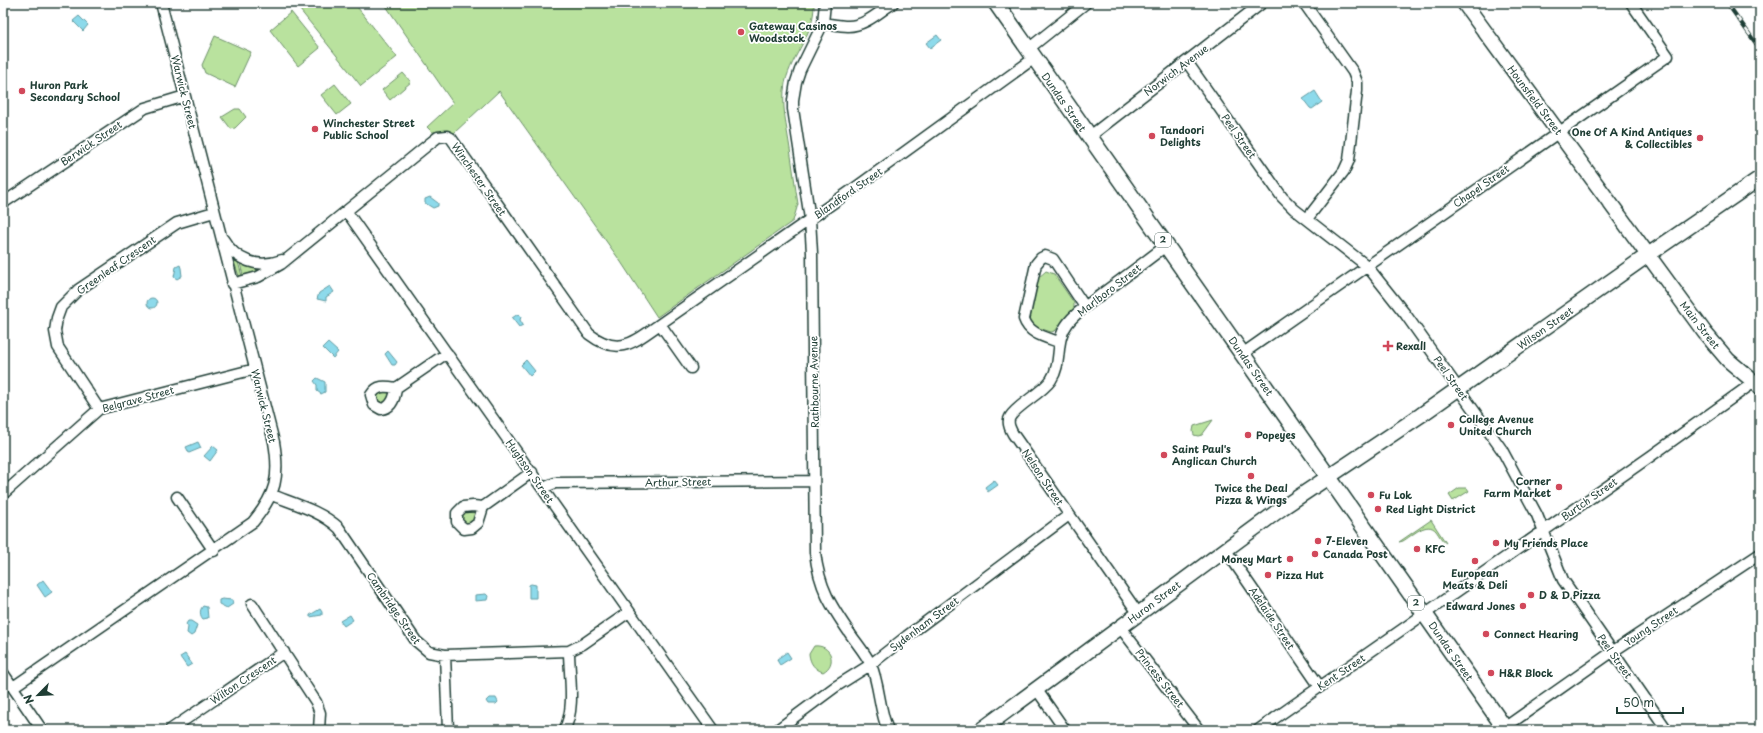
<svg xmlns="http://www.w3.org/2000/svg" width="1763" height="733" font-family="'Playpen Sans',sans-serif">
	<rect width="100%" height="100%" fill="#fff"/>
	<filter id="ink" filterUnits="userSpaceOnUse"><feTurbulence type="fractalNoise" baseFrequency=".025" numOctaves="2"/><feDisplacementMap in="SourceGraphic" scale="8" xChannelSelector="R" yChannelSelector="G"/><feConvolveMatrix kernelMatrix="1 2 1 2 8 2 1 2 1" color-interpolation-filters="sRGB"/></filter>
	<g filter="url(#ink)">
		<path fill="#b9e29e" stroke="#6c9069" d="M308,3h46l43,54 -36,29 -61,-76z
			M384,3h430c1,31 -22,51 -29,80 -4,22 2,45 5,66 3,19 5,37 8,55l-5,17 -136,96 -36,-55 -122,-171 -45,42 -8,-2 -14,1 -5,-5 26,-24z
			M291,12l29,36 -22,18 -28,-36z
			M215,36l36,16 -16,35 -30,-14 -3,-8z
			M403,73l8,9 -21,18 -8,-10z
			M335,84l16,20 -14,11 -16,-20z
			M235,109h5l6,8 -11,11 -4,1 -9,-12z
			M233,259l5,3 4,14h-3z
			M240,263l13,5 10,2 -20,5z
			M1046,271l8,3 20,29v6l-19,22 -4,1 -18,-6 -3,-8 8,-40z
			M382,391l9,1 -2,9 -5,4 -6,-2 -2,-7z
			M1213,420l-11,15 -4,1 -4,-1 -1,-4 1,-5z
			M1459,488h8l2,3 -16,10 -4,-6z
			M465,512l11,1 -3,9 -6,3 -5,-3 -1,-7z
			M1431,520l15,23c-4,-2 -7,-8 -10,-12 -9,-11 -24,5 -33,10l-4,1z
			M814,646c17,-2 24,18 9,26 -9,-3 -13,-9 -14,-18z"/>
		<path fill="#8ddaeb" stroke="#619ba2" d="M79,16l9,9 -5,6 -10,-10z
			M937,35l4,5 -11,8 -4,-5z
			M1315,91l7,11 -10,7 -2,-1 -7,-9z
			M430,197l8,6v3l-5,2 -8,-5v-4z
			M180,265l1,3 1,8 -5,3 -3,-2 2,-10z
			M330,286l4,6 -8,5v4l-9,-2 2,-6z
			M147 303a5 5 0 1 1 10 0a5 5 0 1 1-10 0Z
			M518,314l3,3 -1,3 3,5 -4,2 -7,-9z
			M328,343l10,9 -5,6 -10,-10z
			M388,351l9,11 -2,3h-3l-7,-11z
			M526,360l9,11 -5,5 -9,-11z
			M317,378l8,4v10l-4,2 -4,-3v-6l-3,-4z
			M198,442l3,6 -12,5 -3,-6z
			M213,446l5,4 -8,11 -6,-5z
			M994,480l4,5 -10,7 -3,-5z
			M43,580l9,12 -7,5 -8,-12z
			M531,584l5,1v13h-7v-13z
			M486,594l2,2 -1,4 -12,1v-6z
			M222,599l10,1 1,4 -6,4 -8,-4v-4z
			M203,606l4,1 1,11 -5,1c-3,-3 -4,-9 0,-13z
			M320,609l2,3v3l-12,2v-2z
			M350,615l3,5 -9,6 -4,-5z
			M188,621h3l6,4 -3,9 -3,2 -4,-3 1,-6 -2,-3z
			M787,652l4,6 -11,7 -2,-3 -1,-3z
			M185,654l7,10 -5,3 -7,-10z
			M489,698h7l2,4 -2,2h-8l-2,-3z"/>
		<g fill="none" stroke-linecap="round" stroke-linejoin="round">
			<g stroke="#1f3d34" stroke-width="13">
				<path id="street" d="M825,3l-2,20 -23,47 -4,12 -3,18v9l17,110 2,34 3,299c4,36 16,54 36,83 7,10 15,19 20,30 9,21 8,46 17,65
					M1304,3l49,69 4,10v9l-8,69 -5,11 -37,48
					M823,23c8,1 17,3 25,3 17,0 31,-14 45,-23
					M1027,50l59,-47
					M1187,62l95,135 12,12 73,57 39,49 96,135 35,65 26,65 104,150
					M1089,137l173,-134
					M3,203l142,-95 40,-12
					M347,212l366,518
					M223,239c13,22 35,30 59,21
					M232,284l26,-7 23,-13 148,-120 9,-7 9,-1 4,2 138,196c30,23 45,8 71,-10l199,-139 174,-126
					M660,324l31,44
					M1059,342c-14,-5 -30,-8 -35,-23l12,-55 5,-6 4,-2 8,3 32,48
					M1242,354l426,-298 -37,-53
					M396,388c-11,-2 -19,-3 -25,7l3,10 7,4c11,-1 14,-11 15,-21l51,-35
					M99,409l-41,-62 -3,-16 2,-13 4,-11 17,-17 99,-67 37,-11
					M543,488l12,-5 259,-2
					M3,494l96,-85 156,-40
					M272,495c23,9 49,16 67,33l77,113 13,11 16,3 124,-4 14,-7 46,-32
					M177,497l37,54
					M473,506l10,1 -5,16 -6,5 -8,1 -7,-7v-9l6,-6z
					M483,507l49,-35
					M1225,549l95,138
					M252,604l64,98 4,11 -1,17
					M1138,613l-125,-179c-3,-5 -6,-12 -3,-17 7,-12 31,-23 41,-37 12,-18 3,-39 17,-57 9,-12 24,-21 35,-30 22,-16 43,-32 64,-48
					M1120,627l79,103
					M445,655l3,75
					M3,673l39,57
					M13,687l240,-165c23,-28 27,-45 21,-80l-113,-439
					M1037,690l28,40
					M1504,728l108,-76 148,-98
					M170,730l114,-78
					M564,730c12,-20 5,-56 5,-79
					M777,730l58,-43 35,-22 37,-29 162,-121
					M1258,730l393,-274 102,-73"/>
			</g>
			<g stroke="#1f3d34" stroke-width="17">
				<path id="secondary" d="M1464,3l241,330 23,27 32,27
					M981,730l301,-222 139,-93 227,-160 112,-77"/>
			</g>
			<g stroke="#1f3d34" stroke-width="18">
				<path id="primary" d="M996,3l510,727"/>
			</g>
			<use href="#street" stroke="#fff" stroke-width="10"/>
			<use href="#secondary" stroke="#fff" stroke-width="14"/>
			<use href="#primary" stroke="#fff" stroke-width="15"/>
			<g stroke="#1f3d34" stroke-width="4">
				<path id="rail" d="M1727,3l33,46"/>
			</g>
			<use href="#rail" stroke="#fff" stroke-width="2.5" stroke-dasharray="8" stroke-linecap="butt"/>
		</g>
	</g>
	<g fill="#d1495b" stroke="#fff" stroke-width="1.5">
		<circle cx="741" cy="32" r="4"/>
		<circle cx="22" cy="91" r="4"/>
		<circle cx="315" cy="129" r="4"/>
		<circle cx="1152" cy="136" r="4"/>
		<circle cx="1700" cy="138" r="4"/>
		<path d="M1386 340h4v4h4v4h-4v4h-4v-4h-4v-4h4z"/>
		<circle cx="1451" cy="425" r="4"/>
		<circle cx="1248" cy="435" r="4"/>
		<circle cx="1164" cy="455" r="4"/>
		<circle cx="1251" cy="476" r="4"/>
		<circle cx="1559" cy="487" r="4"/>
		<circle cx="1371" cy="495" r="4"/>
		<circle cx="1378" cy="509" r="4"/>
		<circle cx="1318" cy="541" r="4"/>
		<circle cx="1496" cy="543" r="4"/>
		<circle cx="1417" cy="549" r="4"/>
		<circle cx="1315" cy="554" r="4"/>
		<circle cx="1290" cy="559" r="4"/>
		<circle cx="1475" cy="561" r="4"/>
		<circle cx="1268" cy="575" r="4"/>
		<circle cx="1531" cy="595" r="4"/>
		<circle cx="1523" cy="606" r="4"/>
		<circle cx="1486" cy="634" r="4"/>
		<circle cx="1491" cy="673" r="4"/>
	</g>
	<g text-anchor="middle" stroke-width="3.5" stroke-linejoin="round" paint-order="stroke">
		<g fill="#fff" stroke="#627771" stroke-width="1">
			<rect x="1155" y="233" width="16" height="14" rx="3"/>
			<rect x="1408" y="596" width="16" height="14" rx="3"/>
		</g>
		<g font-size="9" font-weight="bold" fill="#1f3d34">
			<text x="1163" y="243">2</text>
			<text x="1416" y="606">2</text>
		</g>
		<g font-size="10" font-weight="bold" fill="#1f3d34" stroke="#fff" text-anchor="start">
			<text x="749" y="30">Gateway Casinos<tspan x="749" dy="12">Woodstock</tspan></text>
			<text x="30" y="89">Huron Park<tspan x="30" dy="12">Secondary School</tspan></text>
			<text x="323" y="127">Winchester Street<tspan x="323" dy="12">Public School</tspan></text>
			<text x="1160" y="134">Tandoori<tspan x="1160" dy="12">Delights</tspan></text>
			<text x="1692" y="136" text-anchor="end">One Of A Kind Antiques<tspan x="1692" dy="12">&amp; Collectibles</tspan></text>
			<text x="1396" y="350">Rexall</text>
			<text x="1459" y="423">College Avenue<tspan x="1459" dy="12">United Church</tspan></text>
			<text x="1256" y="439">Popeyes</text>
			<text x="1172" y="453">Saint Paul's<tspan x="1172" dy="12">Anglican Church</tspan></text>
			<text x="1551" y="485" text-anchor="end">Corner<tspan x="1551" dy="12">Farm Market</tspan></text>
			<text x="1251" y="492" text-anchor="middle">Twice the Deal<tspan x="1251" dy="12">Pizza &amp; Wings</tspan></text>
			<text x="1379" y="499">Fu Lok</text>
			<text x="1386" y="513">Red Light District</text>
			<text x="1326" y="545">7-Eleven</text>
			<text x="1504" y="547">My Friends Place</text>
			<text x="1425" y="553">KFC</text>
			<text x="1323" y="558">Canada Post</text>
			<text x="1282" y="563" text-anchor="end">Money Mart</text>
			<text x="1475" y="577" text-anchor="middle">European<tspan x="1475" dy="12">Meats &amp; Deli</tspan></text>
			<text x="1276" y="579">Pizza Hut</text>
			<text x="1539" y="599">D &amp; D Pizza</text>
			<text x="1515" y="610" text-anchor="end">Edward Jones</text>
			<text x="1494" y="638">Connect Hearing</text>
			<text x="1499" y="677">H&amp;R Block</text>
		</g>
		<g font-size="10" fill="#1f3d34" stroke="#fff">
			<text transform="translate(1176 70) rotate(-37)" y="4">Norwich Avenue</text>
			<text transform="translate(184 92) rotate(76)" y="4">Warwick Street</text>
			<text transform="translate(1535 100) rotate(53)" y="4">Hounsfield Street</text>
			<text transform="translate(1064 102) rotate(55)" y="4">Dundas Street</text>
			<text transform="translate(1239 136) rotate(55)" y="4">Peel Street</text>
			<text transform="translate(91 143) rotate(-34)" y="4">Berwick Street</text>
			<text transform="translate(479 179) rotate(55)" y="4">Winchester Street</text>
			<text transform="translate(1481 186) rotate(-35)" y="4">Chapel Street</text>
			<text transform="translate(848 193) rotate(-35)" y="4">Blandford Street</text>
			<text transform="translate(116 265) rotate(-35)" y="4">Greenleaf Crescent</text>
			<text transform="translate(1109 290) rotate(-38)" y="4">Marlboro Street</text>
			<text transform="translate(1700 325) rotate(52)" y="4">Main Street</text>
			<text transform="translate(1545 328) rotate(-35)" y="4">Wilson Street</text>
			<text transform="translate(1251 366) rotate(55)" y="4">Dundas Street</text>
			<text transform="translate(1451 378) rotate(55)" y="4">Peel Street</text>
			<text transform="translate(814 382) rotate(-91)" y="4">Rathbourne Avenue</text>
			<text transform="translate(138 399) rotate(-15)" y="4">Belgrave Street</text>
			<text transform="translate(264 406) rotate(76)" y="4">Warwick Street</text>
			<text transform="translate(530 471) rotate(55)" y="4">Hughson Street</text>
			<text transform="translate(1043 477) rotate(56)" y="4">Nelson Street</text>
			<text transform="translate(678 482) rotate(-1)" y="4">Arthur Street</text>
			<text transform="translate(1589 499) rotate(-35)" y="4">Burtch Street</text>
			<text transform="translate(1154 602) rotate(-37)" y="4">Huron Street</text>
			<text transform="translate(394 608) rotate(55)" y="4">Cambridge Street</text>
			<text transform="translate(1272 618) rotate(56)" y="4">Adelaide Street</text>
			<text transform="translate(924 624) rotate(-37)" y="4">Sydenham Street</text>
			<text transform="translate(1651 626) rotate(-34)" y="4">Young Street</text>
			<text transform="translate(1451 651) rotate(55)" y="4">Dundas Street</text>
			<text transform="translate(1615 656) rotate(55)" y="4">Peel Street</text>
			<text transform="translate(1341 672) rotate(-34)" y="4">Kent Street</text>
			<text transform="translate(1160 678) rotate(52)" y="4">Princess Street</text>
			<text transform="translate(243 680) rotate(-34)" y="4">Wilton Crescent</text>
		</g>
	</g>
	<rect width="1763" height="733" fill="none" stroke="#fff" stroke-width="16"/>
	<rect x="8" y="8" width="1747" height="717" fill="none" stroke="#1f3d34" stroke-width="1.5" filter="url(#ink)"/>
	<g transform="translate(38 695) rotate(246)" stroke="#ffffff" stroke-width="3" paint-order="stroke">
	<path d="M0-3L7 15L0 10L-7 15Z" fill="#1f3d34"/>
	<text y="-6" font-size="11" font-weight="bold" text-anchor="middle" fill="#1f3d34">N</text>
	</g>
	<path d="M1617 707v6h66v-6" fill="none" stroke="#1f3d34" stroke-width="2"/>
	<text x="1623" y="707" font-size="12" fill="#1f3d34" stroke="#ffffff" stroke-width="3" paint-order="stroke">50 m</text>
</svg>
